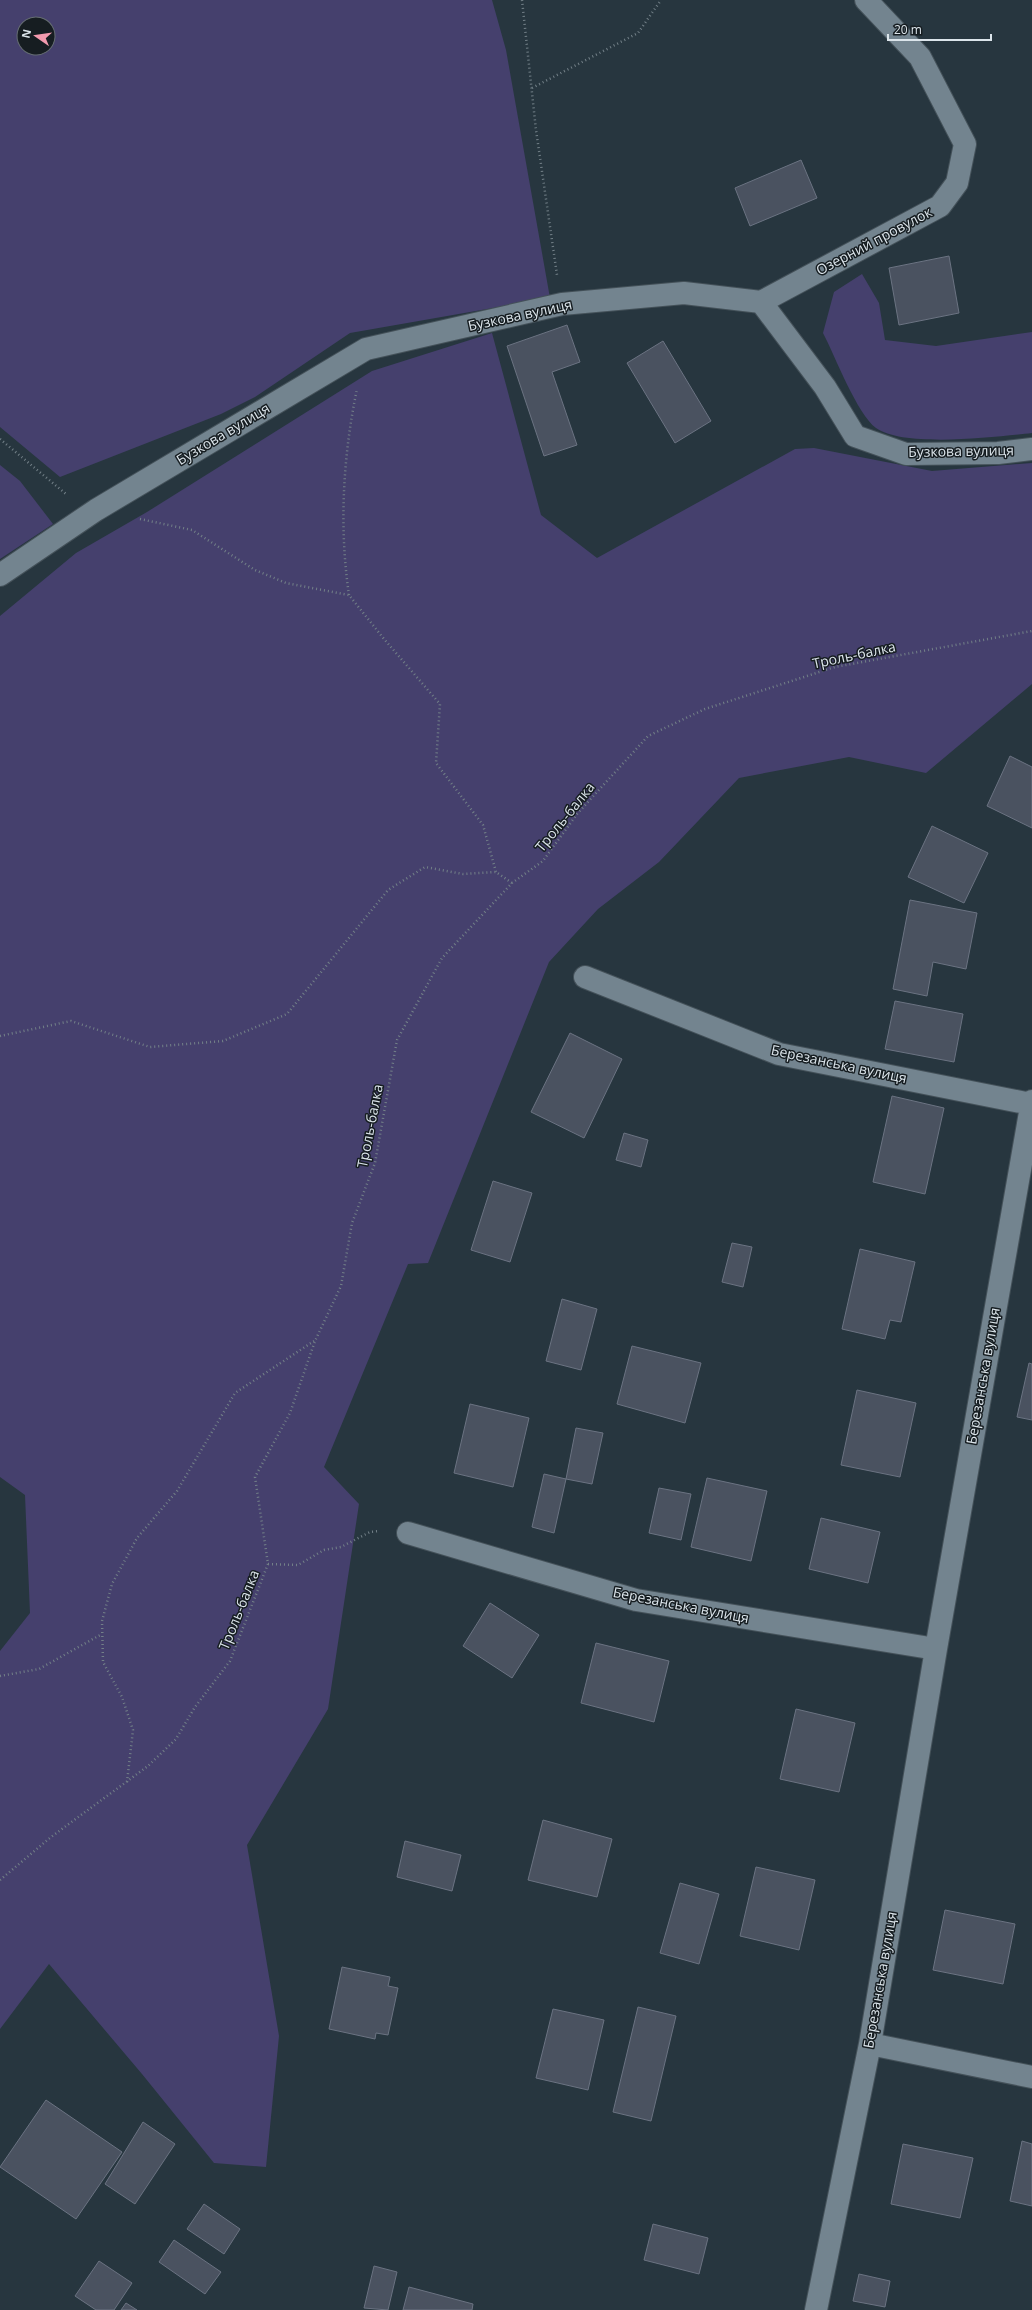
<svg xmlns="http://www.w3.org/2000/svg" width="1032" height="2310" font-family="'Open Sans',sans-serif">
	<rect width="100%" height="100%" fill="#27363f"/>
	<path fill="#45406d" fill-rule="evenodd" d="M0,0h492l14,50 44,248 -200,35 -95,64 -34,17 -161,63 -60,-50zM24,24h24v24h-24z
		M862,274l17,29 6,37 51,6 96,-14v101c-35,4 -128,15 -156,-5 -19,-14 -41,-72 -53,-95l11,-41z
		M492,333l49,182 56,43 198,-109 19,-1 118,23 100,-8v221l-106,89 -77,-16 -110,21 -80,84 -61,47 -49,53 -121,301 -20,1 -84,203 35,37 -31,205 -81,136 32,191 -13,131 -52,-4 -72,-89 -93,-110 -49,65v-378l30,-38 -5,-118 -25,-18v-861l76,-63 71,-41 225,-141z
		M0,465l20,16 33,43 -53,35z"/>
	<path fill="#4a5260" stroke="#6b7382" d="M801,160l16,38 -67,28 -15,-38z
		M949,256l10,57 -60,12 -10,-57z
		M567,325l13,37 -28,10 25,73 -33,11 -37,-110z
		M663,341l48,80 -36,22 -48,-80z
		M1010,756l22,11v61l-45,-22z
		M932,826l56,27 -24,50 -56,-26z
		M910,900l67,13 -11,56 -33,-7 -6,34 -34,-7z
		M895,1001l68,13 -9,48 -69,-13z
		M570,1033l52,26 -38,79 -53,-26z
		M892,1096l52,12 -19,86 -52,-12z
		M624,1133l24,7 -7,27 -25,-7z
		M493,1181l39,12 -22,69 -39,-12z
		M732,1243l20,4 -9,40 -21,-5z
		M860,1249l55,13 -14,60 -11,-2 -5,19 -43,-10z
		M562,1299l35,10 -16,61 -35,-9z
		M632,1346l69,17 -16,60 -68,-19z
		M1029,1363l3,1v56l-15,-3z
		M857,1390l59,13 -16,74 -59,-12z
		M470,1404l59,14 -16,69 -59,-14z
		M576,1428l27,5 -11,51 -26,-5z
		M544,1474l22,5 -12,54 -22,-6z
		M707,1478l60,13 -16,70 -60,-14z
		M659,1488l32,6 -10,46 -32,-7z
		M821,1518l59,14 -12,51 -59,-14z
		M490,1603l49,32 -27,43 -49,-32z
		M596,1643l73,18 -15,61 -73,-19z
		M796,1709l59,14 -16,69 -59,-13z
		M543,1820l69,19 -15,58 -69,-17z
		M405,1841l56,14 -9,36 -55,-14z
		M756,1867l59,13 -16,70 -59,-14z
		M680,1883l39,11 -20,70 -39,-11z
		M945,1910l70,14 -12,60 -70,-14z
		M342,1967l48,10 -2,9 10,2 -10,47 -12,-2 -1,6 -46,-10z
		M638,2007l38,9 -25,105 -38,-9z
		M553,2009l51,11 -16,70 -52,-12z
		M46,2100l76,52 -46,67 -76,-52z
		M143,2122l32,22 -40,60 -30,-20z
		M1022,2141l10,3v62l-22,-5z
		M903,2144l70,14 -13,60 -69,-14z
		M204,2204l36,25 -16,25 -37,-25z
		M653,2224l55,14 -9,36 -55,-14z
		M174,2240l47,32 -16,22 -46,-32z
		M99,2261l33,22 -18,27h-18l-21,-14z
		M374,2266l23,6 -9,38 -24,-2z
		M859,2274l31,7 -5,26 -32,-6z
		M409,2287l64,17 -1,6h-69z
		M126,2303l11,7h-16z"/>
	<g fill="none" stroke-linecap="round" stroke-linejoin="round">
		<g stroke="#445159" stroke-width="24">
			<path id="minor" d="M761,302l179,-96 17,-23 8,-39 -45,-87 -54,-57
				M0,575l96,-65 270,-161 196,-45 122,-11 77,9 64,85 30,49 51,18 92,-1 34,-4
				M585,977l194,77 252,50
				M408,1533l228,67 300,49
				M870,2044l162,33
				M816,2310l54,-266 66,-395 96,-548"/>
		</g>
		<path stroke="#738088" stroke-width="2.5" stroke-dasharray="1 3" stroke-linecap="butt" d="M522,0l14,130 21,145
			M532,88l106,-55 23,-33
			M0,439l66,55
			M140,519l52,11 63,40 31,13 63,12 35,44 56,65 -4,59 47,62 13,47
			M349,595c-10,-68 -6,-139 8,-206
			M0,1036l71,-15 79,26 73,-6 64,-27 101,-124 37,-23 38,7 33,-2 16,11
			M268,1564l30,1 26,-15 17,-3 29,-15 9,-1
			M0,1676l39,-7 63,-35
			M127,1782l6,-52 -11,-33 -19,-35 -1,-41 10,-37 25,-46 40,-47 58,-98 79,-52
			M0,1880l51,-43 97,-71 28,-27 19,-32 35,-46 38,-97 -13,-87 35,-64 25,-72 26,-55 11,-63 23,-60 22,-123 45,-82 70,-75 31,-22 34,-47 71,-78 57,-27 130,-42 197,-36"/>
		<use href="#minor" stroke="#73848f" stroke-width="22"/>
	</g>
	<g text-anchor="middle" stroke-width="3" stroke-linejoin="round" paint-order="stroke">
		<g font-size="14" fill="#dce5eb" stroke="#161d21">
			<text transform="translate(874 241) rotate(-28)" y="5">Озерний провулок</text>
			<text transform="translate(520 315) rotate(-12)" y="5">Бузкова вулиця</text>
			<text transform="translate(223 434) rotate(-31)" y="5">Бузкова вулиця</text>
			<text transform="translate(961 451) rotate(-1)" y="5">Бузкова вулиця</text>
			<text transform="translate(854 655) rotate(-12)" y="5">Троль-балка</text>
			<text transform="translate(565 817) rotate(-51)" y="5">Троль-балка</text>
			<text transform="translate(839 1064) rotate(12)" y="5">Березанська вулиця</text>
			<text transform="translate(370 1126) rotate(-79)" y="5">Троль-балка</text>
			<text transform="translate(983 1376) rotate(-80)" y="5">Березанська вулиця</text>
			<text transform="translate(681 1605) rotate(11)" y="5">Березанська вулиця</text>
			<text transform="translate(239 1610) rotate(-68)" y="5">Троль-балка</text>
			<text transform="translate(880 1980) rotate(-80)" y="5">Березанська вулиця</text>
		</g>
	</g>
	<g transform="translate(36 36) rotate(283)"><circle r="19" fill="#161d21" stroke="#656d72"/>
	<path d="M0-3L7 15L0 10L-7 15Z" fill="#f29aae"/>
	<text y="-6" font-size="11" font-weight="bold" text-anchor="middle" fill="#dce5eb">N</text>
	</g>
	<path d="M888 34v6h103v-6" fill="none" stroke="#dce5eb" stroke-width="2"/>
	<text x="894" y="34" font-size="12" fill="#dce5eb" stroke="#161d21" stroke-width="3" paint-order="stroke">20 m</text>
</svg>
